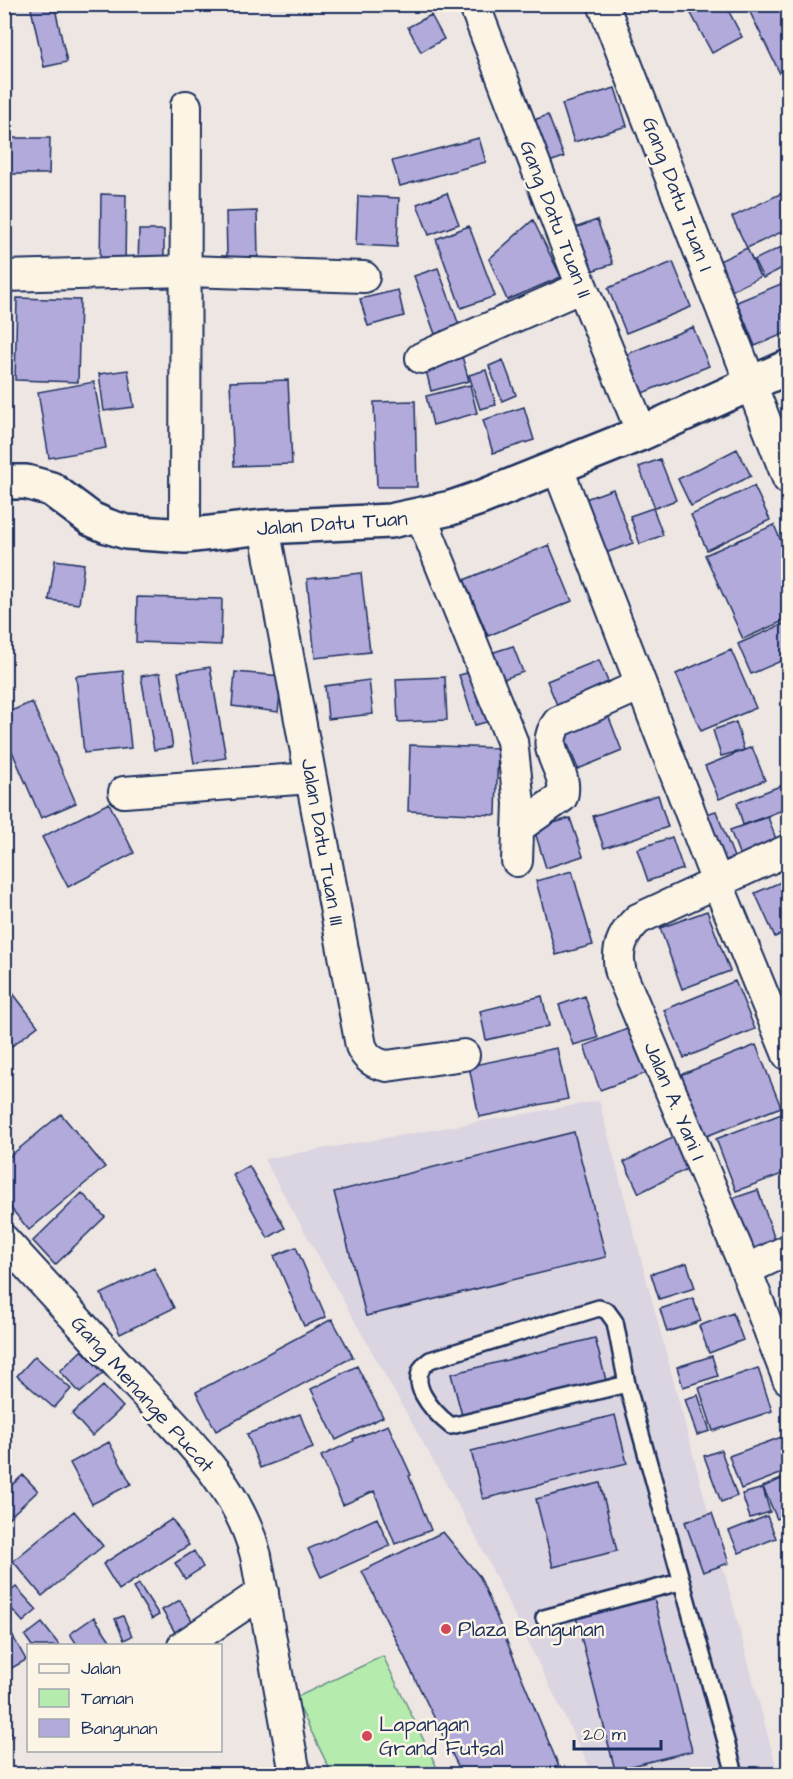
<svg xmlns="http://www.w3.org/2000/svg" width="793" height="1779" font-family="'Architects Daughter',sans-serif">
	<rect width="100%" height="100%" fill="#ede6e3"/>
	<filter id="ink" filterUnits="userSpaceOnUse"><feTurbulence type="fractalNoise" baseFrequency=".0167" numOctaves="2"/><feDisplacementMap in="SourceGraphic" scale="12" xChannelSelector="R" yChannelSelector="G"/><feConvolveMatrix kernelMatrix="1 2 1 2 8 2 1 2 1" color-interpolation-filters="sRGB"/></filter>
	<g filter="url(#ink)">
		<path fill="#dbd4e1" d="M599,1101l179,673h-185l-116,-235 -213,-380z"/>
		<path fill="#b5ecae" stroke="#688e86" stroke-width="1.5" d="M383,1656l57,118h-108l-37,-76z"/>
		<path fill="#b1aadb" stroke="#1b2f5e" stroke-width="1.5" d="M30,4h24l13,58 -23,5z
			M686,4h39l17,33 -30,16z
			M746,4h42v86z
			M431,15l13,24 -23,13 -13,-25z
			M615,88l12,38 -53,16 -12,-38z
			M548,115l16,42 -21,7 -15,-42z
			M4,138h46l-1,36h-45z
			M479,138l7,24 -86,24 -8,-25z
			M447,193l12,31 -30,11 -12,-31z
			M782,193l6,14v22l-41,19 -15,-31z
			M101,194l25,1 -1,73 -25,-1z
			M358,196l41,2 -2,49 -41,-2z
			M257,211l1,46h-31l-1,-45z
			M533,220l28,57 -54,23 -18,-41z
			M597,220l16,44 -22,7 -16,-43z
			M469,226l26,70 -34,12 -25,-69z
			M139,230h25v38l-26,-1z
			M788,244v21l-25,13 -9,-18z
			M747,248l13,29 -31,15 -14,-29z
			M673,262l18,45 -65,26 -18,-45z
			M438,268l21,57 -24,9 -21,-58z
			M788,281v51l-33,14 -18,-44z
			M398,290l6,26 -36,10 -8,-27z
			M17,298l63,2 -2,82 -63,-2z
			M693,327l16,39 -69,28 -15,-39z
			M462,356l7,25 -38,10 -6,-25z
			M503,360l13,35 -14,6 -13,-35z
			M128,370l6,37 -30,4 -5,-37z
			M486,370l10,35 -16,4 -11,-34z
			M288,380l4,84 -58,2 -4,-84z
			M94,382l12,66 -57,10 -11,-66z
			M470,385l7,28 -44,12 -7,-29z
			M415,401l2,86h-40l-3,-85z
			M524,407l10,33 -41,13 -10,-33z
			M737,449l14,27 -60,30 -13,-27z
			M660,459l16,41 -21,8 -16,-41z
			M754,486l16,34 -63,30 -16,-35z
			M613,489l20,54 -33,12 -20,-54z
			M653,508l10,27 -23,9 -10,-28z
			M774,525l14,32v62l-45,20 -38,-84z
			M549,545l23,56 -84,35 -24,-56z
			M55,560l29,4 -5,40 -30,-4z
			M361,573l9,79 -55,6 -8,-79z
			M137,597l85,2 -1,46 -85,-3z
			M788,622v36l-37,16 -13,-30z
			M513,646l10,26 -22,8 -10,-27z
			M731,650l25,58 -55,23 -25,-57z
			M599,660l10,24 -52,21 -10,-24z
			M210,667l16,91 -32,5 -16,-91z
			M479,670l15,50 -19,5 -16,-50z
			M123,671l8,77 -47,5 -8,-77z
			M235,672l47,4 -4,36 -46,-6z
			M160,673l13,74 -19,3 -13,-74z
			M445,677l2,43 -49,2 -2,-43z
			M369,680l4,34 -45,5 -3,-33z
			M32,702l44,101 -35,15 -37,-85v-19z
			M608,715l14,36 -44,18 -15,-36z
			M736,722l8,28 -23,6 -8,-26z
			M410,745l88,3 -2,67 -88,-4z
			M752,747l13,33 -46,19 -14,-33z
			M785,784l3,11v13l-45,17 -6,-22z
			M658,795l10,32 -64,21 -11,-32z
			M109,803l25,50 -66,34 -26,-50z
			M716,811l18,46 -12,5 -19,-47z
			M768,817l9,25 -37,14 -10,-26z
			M570,818l13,38 -37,12 -12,-39z
			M672,837l11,32 -35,12 -11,-32z
			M572,871l21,74 -37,10 -20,-74z
			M788,879v52l-13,6 -20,-44z
			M707,911l23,60 -48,18 -22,-61z
			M735,981l20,48 -71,29 -20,-48z
			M12,992l26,34 -34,26v-55z
			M542,996l7,30 -63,14 -6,-29z
			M585,996l13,42 -25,7 -14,-40z
			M635,1026l17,45 -52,19 -16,-44z
			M756,1045l25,62 -77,30 -24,-62z
			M557,1048l11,51 -89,18 -10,-51z
			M784,1113l4,14v45l-52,19 -20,-52z
			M61,1114l44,53 -76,63 -25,-30v-39z
			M574,1132l32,125 -240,59 -32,-124z
			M674,1137l15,31 -50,25 -15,-31z
			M249,1166l36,62 -17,10 -35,-63z
			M758,1190l21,62 -29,10 -22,-62z
			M82,1193l23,24 -50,48 -22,-24z
			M296,1247l30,70 -22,9 -30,-70z
			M687,1263l8,25 -36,11 -8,-25z
			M154,1268l20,40 -54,26 -19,-40z
			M693,1298l8,23 -34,11 -7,-23z
			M733,1313l10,27 -34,13 -10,-27z
			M332,1319l21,38 -137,74 -20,-39z
			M595,1338l12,46 -144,35 -12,-45z
			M82,1350l21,23 -23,20 -20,-22z
			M35,1356l36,33 -17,19 -37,-32z
			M712,1356l6,20 -35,11 -6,-20z
			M357,1366l26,51 -47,23 -25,-51z
			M758,1368l14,43 -59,20 -14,-43z
			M103,1386l20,21 -31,29 -20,-22z
			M698,1395l12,36 -13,4 -12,-36z
			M300,1414l13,34 -53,20 -13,-34z
			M615,1415l12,48 -144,36 -12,-48z
			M388,1425l23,50 -2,1 22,54 -36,14 -21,-53 -31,14 -22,-49 33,-15 -1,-2z
			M787,1435l1,36 -47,18 -12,-33z
			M109,1442l22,42 -39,20 -22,-41z
			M721,1450l16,46 -16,6 -17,-46z
			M23,1475l15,16 -34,31v-30z
			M788,1476v38l-11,5 -14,-32z
			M600,1483l17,68 -64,16 -17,-68z
			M763,1488l7,24 -20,6 -8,-24z
			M74,1511l29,35 -61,50 -29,-35z
			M712,1513l17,50 -26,9 -18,-50z
			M767,1516l9,22 -37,15 -10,-22z
			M377,1518l13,28 -69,31 -13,-28z
			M172,1519l17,26 -70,45 -16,-26z
			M443,1532l37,45 82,197h-100l-100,-203z
			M194,1551l9,16 -18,12 -10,-16z
			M139,1584l20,31 -7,4 -19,-31z
			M16,1587l21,23 -14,12 -19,-22v-3z
			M654,1598l38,153 -77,19 -39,-153z
			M180,1600l14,24 -18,10 -14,-24z
			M123,1616l9,20 -8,4 -9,-21z
			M94,1617l20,29h-36l-8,-12z
			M42,1623l18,23h-28l-7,-10z
			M11,1633l15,27 -16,9 -6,-9v-24z
			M4,1725l9,10 -9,7z"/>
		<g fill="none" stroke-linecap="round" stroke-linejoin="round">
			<g stroke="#1b2f5e" stroke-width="20">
				<path id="service" d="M627,1384l-176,42c-18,-14 -49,-47 -21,-66l169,-52 8,3 8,11 12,62 108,390
					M544,1618l136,-36"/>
			</g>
			<g stroke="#1b2f5e" stroke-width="34">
				<path id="minor" d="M474,4l108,283 60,146
					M603,4l185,475
					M4,276l183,-5 177,6
					M421,358l161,-71
					M557,466l160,416 71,173
					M421,516l91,225 7,62 -2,58
					M264,527l97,519c5,12 13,18 26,20l77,-11
					M185,536l1,-430
					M124,792l187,-14
					M519,827l43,-30c8,-29 -26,-46 -4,-75l83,-37
					M788,850l-150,69c-16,15 -23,32 -17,54l125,297 42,109
					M4,1240c43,47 85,93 127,139 49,53 107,105 125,177l39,218
					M746,1270l42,-20
					M183,1646l80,-54"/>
			</g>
			<g stroke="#1b2f5e" stroke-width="38">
				<path id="tertiary" d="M4,482h22l25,7 40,30 16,7 19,6 59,4 79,-9 126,-6 61,-13 29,-10 162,-65 146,-66"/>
			</g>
			<use href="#service" stroke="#fcf5e5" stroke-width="15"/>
			<use href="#minor" stroke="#fcf5e5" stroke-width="30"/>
			<use href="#tertiary" stroke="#fcf5e5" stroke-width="33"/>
		</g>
	</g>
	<g fill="#d1495b" stroke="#fcf5e5" stroke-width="2">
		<circle cx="446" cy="1629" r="6"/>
		<circle cx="367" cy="1736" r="6"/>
	</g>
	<g text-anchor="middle" stroke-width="5" stroke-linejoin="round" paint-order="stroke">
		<g font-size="21" fill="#1b2f5e" stroke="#fcf5e5">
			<text transform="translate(678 194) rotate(69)" y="7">Gang Datu Tuan I</text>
			<text transform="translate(556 219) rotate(69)" y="7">Gang Datu Tuan II</text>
			<text transform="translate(332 523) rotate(-4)" y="7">Jalan Datu Tuan</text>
			<text transform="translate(323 842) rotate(80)" y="7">Jalan Datu Tuan III</text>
			<text transform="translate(675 1101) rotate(67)" y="7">Jalan A. Yani I</text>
			<text transform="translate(143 1394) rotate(48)" y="7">Gang Menange Pucat</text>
		</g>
		<g font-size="21" fill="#1b2f5e" stroke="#fcf5e5" text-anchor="start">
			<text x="458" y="1636">Plaza Bangunan</text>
			<text x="379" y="1731">Lapangan<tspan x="379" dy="24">Grand Futsal</tspan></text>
		</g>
	</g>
	<rect width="793" height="1779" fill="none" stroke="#fcf5e5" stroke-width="24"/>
	<rect x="12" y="12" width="769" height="1755" fill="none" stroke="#1b2f5e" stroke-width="2" filter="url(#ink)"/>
	<rect x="27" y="1644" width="195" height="108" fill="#fcf5e5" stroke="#a2a6af" stroke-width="1.5"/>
	<rect x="39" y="1664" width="30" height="9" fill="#fcf5e5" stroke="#a2a6af" stroke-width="1.5"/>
	<text x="81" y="1674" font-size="18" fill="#1b2f5e">Jalan</text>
	<rect x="39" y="1689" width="30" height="18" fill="#b5ecae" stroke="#a2a6af" stroke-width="1.5"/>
	<text x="81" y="1704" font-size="18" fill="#1b2f5e">Taman</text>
	<rect x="39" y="1719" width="30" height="18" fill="#b1aadb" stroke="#a2a6af" stroke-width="1.5"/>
	<text x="81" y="1734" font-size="18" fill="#1b2f5e">Bangunan</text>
	<path d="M574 1740v9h87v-9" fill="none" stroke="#1b2f5e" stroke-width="3"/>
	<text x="583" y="1740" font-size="18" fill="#1b2f5e" stroke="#fcf5e5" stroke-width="4.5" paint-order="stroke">20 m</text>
</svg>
